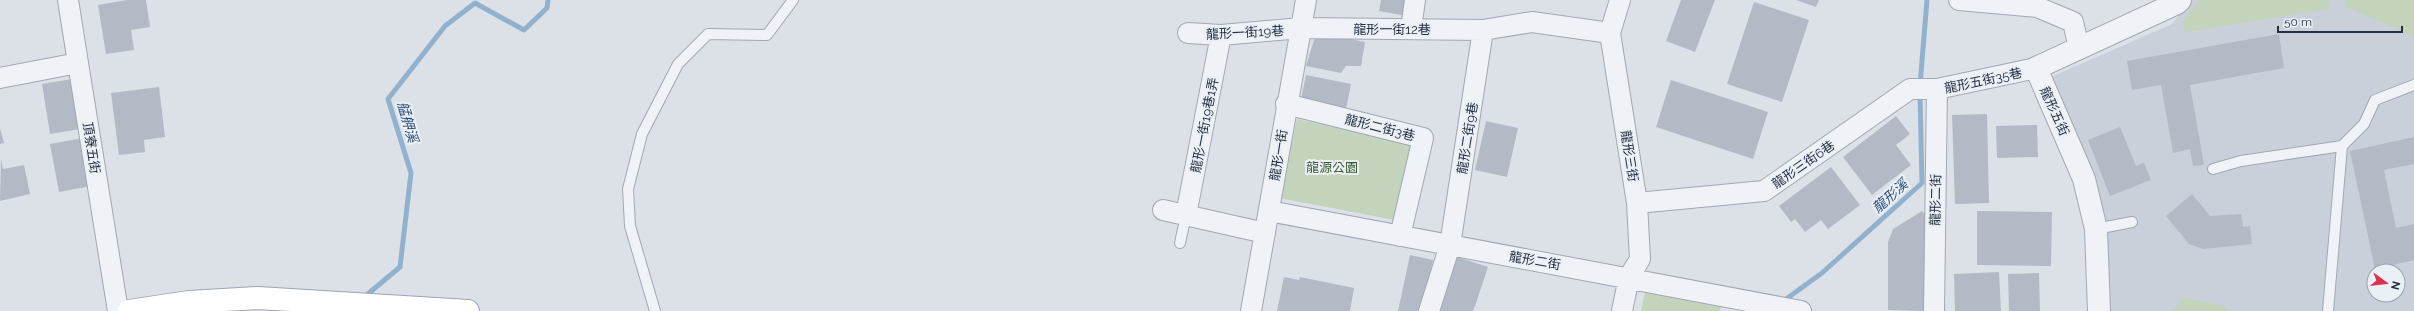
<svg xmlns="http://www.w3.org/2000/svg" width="2414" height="311" font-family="Raleway,'Noto Sans TC',sans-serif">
	<rect width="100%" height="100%" fill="#dce1e8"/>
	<path fill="#cad0da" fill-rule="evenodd" d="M2191,0h223v311h-307l-4,-84 -5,-37 -47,-113 121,-53zM2374,271h24v24h-24z"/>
	<path fill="#c3d3bc" d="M2200,0h129l1,9 -145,23 -2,-11z
		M2346,0h68v36l-71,-30z
		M1297,119l117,26 -14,76 -121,-23z
		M1646,288l75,17 -1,6h-79z
		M2184,298l42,8 1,5h-55z"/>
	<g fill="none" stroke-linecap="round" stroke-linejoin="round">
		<path stroke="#92b1cd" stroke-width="5" d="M1920,85l7,-85
			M363,298l37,-31 11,-94 -23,-74 57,-73 30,-23 49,27 23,-22 1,-8
			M1782,302l40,-29 100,-90 -2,-90"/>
	</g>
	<path fill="#b3bac5" d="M127,0h19l4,27 -19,3 3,20 -28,4 -8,-49z
		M1381,0h28l-2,16 -28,-5z
		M1681,0h34l-20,52 -29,-11z
		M1796,0h23l-3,7z
		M1754,2l55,18 -27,82 -55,-18z
		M1325,34l40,8 -4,24h-15l-5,7 -35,-7 8,-26z
		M2279,34l5,34 -94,17 14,80 -11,1 -3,-17 -17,4 -12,-68 -29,5 -5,-29z
		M1306,75l45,9 -5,25 -45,-10z
		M72,79l8,50 -30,5 -8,-50z
		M1671,80l97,32 -15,47 -97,-32z
		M159,87l6,50 -21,3 1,12 -26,3 -8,-62z
		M1987,114l2,89 -34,1 -3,-89z
		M1896,116l14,18 -14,11 15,20 -39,30 -29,-38z
		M1486,121l32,7 -11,49 -32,-7z
		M2037,125l1,32 -41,1 -1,-32z
		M2120,127l16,39 8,-3 7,17 -41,16 -22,-56z
		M0,128l4,15 -4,1z
		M2414,137v27l-30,6 12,58 18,-4v36l-39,9 -25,-118z
		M83,138l8,48 -32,6 -9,-48z
		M1,159l2,10 21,-4 6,29 -30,7z
		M1831,167l29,38 -32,24 -7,-9 -16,12 -10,-13 -4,3 -12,-16z
		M2192,194l18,22 31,-2 2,13 7,-1 2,18 -49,5 -14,-5 -23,-28z
		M1922,211l6,6 -3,91 -1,3 -36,-1v-68l5,-13z
		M1977,211l75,1 -1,54 -74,-1z
		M1410,255l23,5 -10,51h-25z
		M1457,257l31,10 -13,39 -2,5h-33z
		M1999,272l2,39h-46l-1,-37z
		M2039,273l1,38h-31l-1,-37z
		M1284,277l15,3 1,-3 54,11 -4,23h-73z"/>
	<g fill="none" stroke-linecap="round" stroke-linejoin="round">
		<g stroke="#a1a8b2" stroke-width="12">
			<path id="service" d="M2213,169l28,-8 101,-15
				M2096,229l36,-7
				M1180,243l6,-28
				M655,311l-25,-85 -2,-37 14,-55 36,-70 30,-30 59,1 26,-35
				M2328,311l14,-165 22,-22 11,-24 39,-15"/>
		</g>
		<g stroke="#a1a8b2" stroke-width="22">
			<path id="minor" d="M68,0l10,63
				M1620,0l-10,33 27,170 3,56 -11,18 -7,34
				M1959,0l78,7 36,15 6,26
				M1411,29l4,-29
				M1188,33l33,2 80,-7 182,2 49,-8 78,11
				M0,78l78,-15 40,248
				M1286,104l137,34 -23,98
				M1637,203l127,-12 146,-102h27l99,-21
				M1163,210l102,23
				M1269,211l532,100
				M1186,215l35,-180
				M1251,311l55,-311
				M1429,311l21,-66 33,-215
				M1934,311l3,-222"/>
		</g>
		<g stroke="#a1a8b2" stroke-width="24">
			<path id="tertiary" d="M2099,311l-3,-82 -12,-50 -48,-111 141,-65 3,-3"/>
		</g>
		<g stroke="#9aa6b5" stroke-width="24">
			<path id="primary" d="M129,311l60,-9 69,-4 210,13"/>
		</g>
		<use href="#service" stroke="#eff2f6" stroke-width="10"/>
		<use href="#minor" stroke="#eff2f6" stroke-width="20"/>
		<use href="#tertiary" stroke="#eff2f6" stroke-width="22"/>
		<use href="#primary" stroke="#fff" stroke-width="22"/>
	</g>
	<g text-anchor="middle" stroke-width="4" stroke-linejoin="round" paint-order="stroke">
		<g font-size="13" fill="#242f40" stroke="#ebf0f6">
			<text x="1392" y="34">龍形一街12巷</text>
			<text transform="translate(1245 32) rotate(-3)" y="5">龍形一街19巷</text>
			<text transform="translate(1983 80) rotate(-12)" y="5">龍形五街35巷</text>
			<text transform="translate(2055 111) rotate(66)" y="5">龍形五街</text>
			<text transform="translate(1204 125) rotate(-79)" y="5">龍形一街19巷1弄</text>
			<text transform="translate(1380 127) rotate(14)" y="5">龍形二街3巷</text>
			<text transform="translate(1467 138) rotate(-81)" y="5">龍形二街9巷</text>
			<text transform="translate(92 148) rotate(81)" y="5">頂寮五街</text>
			<text transform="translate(1278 155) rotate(-81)" y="5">龍形一街</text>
			<text transform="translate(1630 156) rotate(81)" y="5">龍形三街</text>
			<text transform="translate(1803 164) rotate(-35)" y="5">龍形三街6巷</text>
			<text transform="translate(1935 200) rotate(-89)" y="5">龍形二街</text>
			<text transform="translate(1535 260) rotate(10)" y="5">龍形二街</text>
		</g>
		<g font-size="13" fill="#3a5d30" stroke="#ebf0f6">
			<text x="1332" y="172">龍源公園</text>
		</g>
		<g font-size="14" font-style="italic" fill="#2a5078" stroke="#ebf0f6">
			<text transform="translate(408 122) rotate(74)" y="5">艋舺溪</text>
			<text transform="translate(1890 196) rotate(-42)" y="5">龍形溪</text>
		</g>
	</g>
	<g transform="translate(2386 283) rotate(105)"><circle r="19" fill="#ebf0f6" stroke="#9ba3ad"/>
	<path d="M0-3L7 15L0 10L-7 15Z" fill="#dd3152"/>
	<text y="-6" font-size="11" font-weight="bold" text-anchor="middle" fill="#242f40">N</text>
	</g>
	<path d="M2278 26v6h124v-6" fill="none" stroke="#242f40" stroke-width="2"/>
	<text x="2284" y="26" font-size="12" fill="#242f40" stroke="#ebf0f6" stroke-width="3" paint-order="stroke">50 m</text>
</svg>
